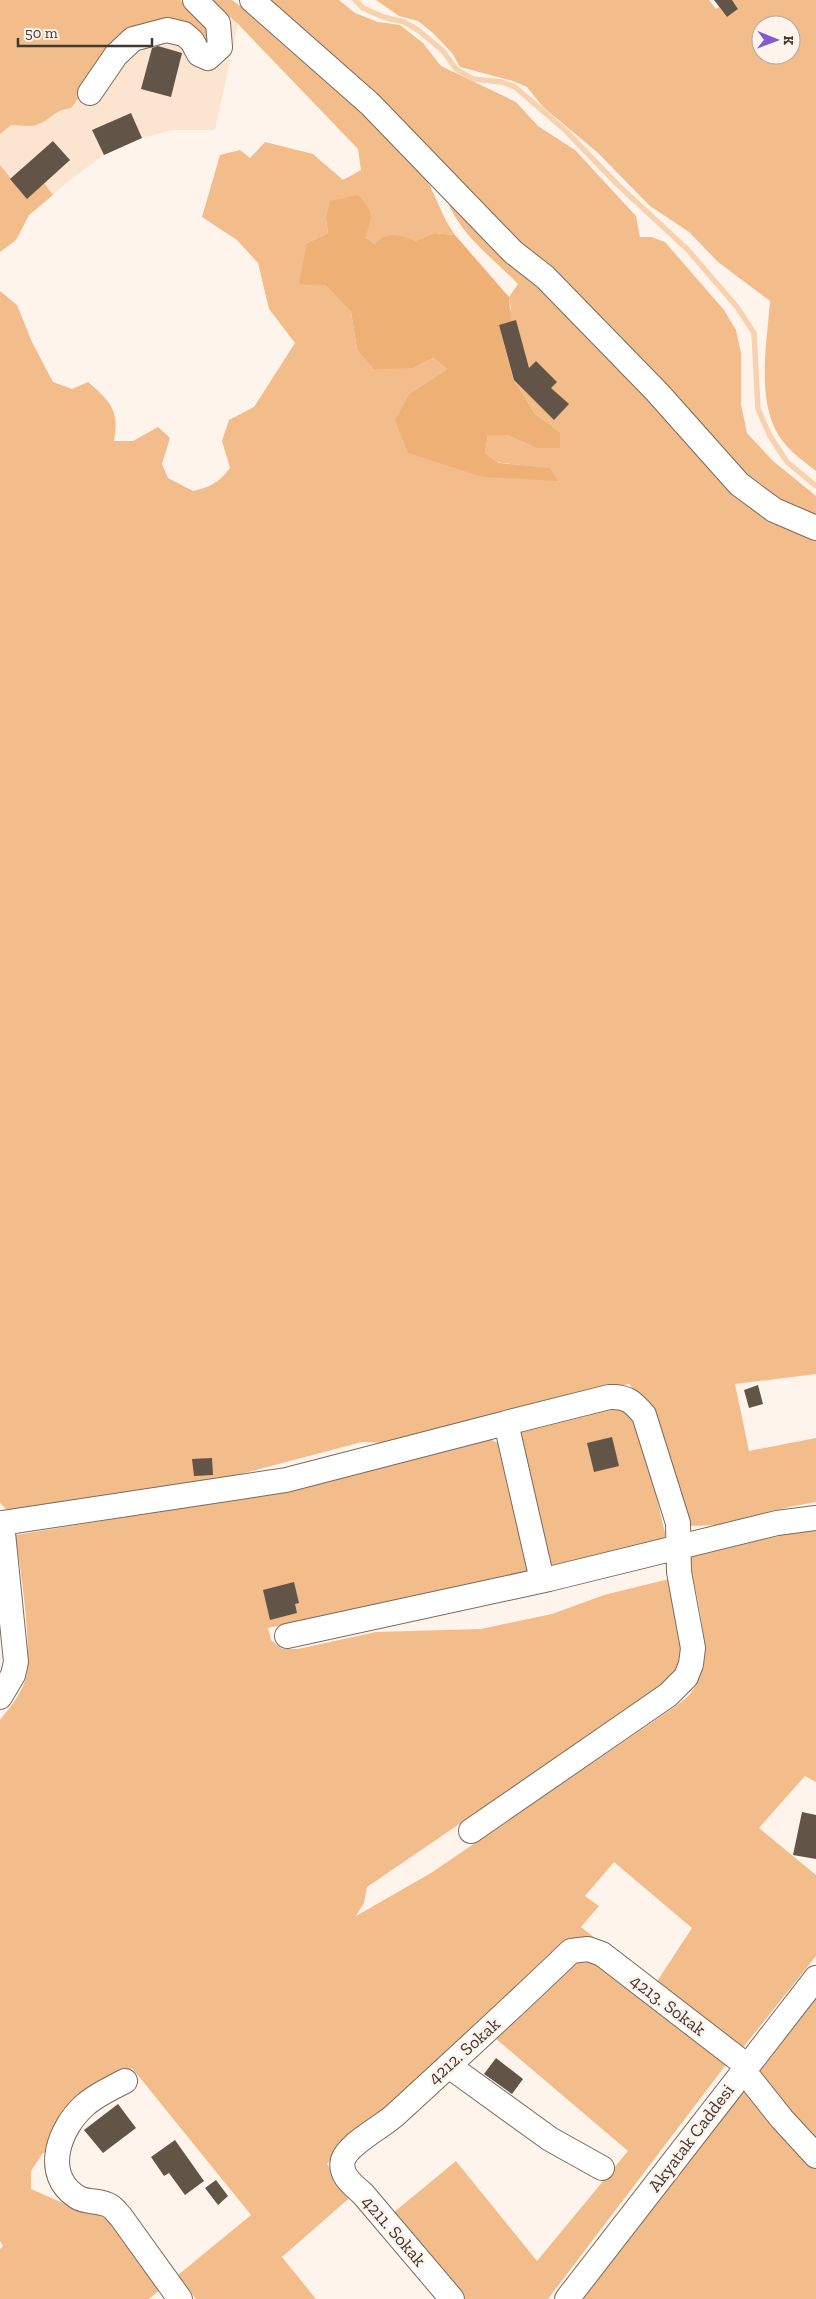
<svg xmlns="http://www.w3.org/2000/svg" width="816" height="2299" font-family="'Zilla Slab',serif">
	<rect width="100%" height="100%" fill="#fff4eb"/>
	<path fill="#fce5d0" d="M164,0h47l27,24 -23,106h-41l-32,8 -38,17 -34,25 -41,35 -13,25 -16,-27v-100z"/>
	<path fill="#f2bc8b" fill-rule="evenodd" d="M0,0h180l32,29 9,22 -63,-27 -69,60 -18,24c-20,3 -19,12 -35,17 -7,2 -17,0 -25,0l-11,9z
		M211,0h21l58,42 135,133 21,46 9,14 -21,-2 -19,8 -40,3 -10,-7 -39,-18 2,14 -21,10 18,42 26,27 6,37 56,19 20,-10 14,11 -37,24 -2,60 141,15 -51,-5 -13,-10 3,-18h19l29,13 24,-16 -25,-18 -22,-36 -14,-53 12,-16 -2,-12 9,-13c-26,-27 -68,-57 -74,-96l184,181 188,168v837l-81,10 14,67 67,-13v64l-27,5 -71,18 -27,1 -6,-10 -11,-46 -19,-55 -26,-31 -54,11 -183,48 -30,-1 -171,45 -183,24 -8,-8v-1212l17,14 15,37 21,40 19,7 16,-7c22,19 32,28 26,59h19l25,-14 12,11 -8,26 6,14 25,13c18,-4 26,-9 37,-23l-8,-27 7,-21 25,-13 41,-64 -26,-34 -11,-46 -21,-23 -35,-23 18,-62 20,-5 10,8 15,-16 48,12 30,26 18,-10 -3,-21 -120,-125z
		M265,0h74l16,13 23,9 22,3 23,18 18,23 75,36 22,24 37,24 61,66 4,21h11l14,5 59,68 12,20 5,23v51l6,29 26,28 43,35v29l-63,-35z
		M376,0h333l7,9 3,-2 8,10 11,-8 -6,-9h84v471c-11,-9 -26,-19 -34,-31 -27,-36 -15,-97 -12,-139l-52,-39 -29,-30 -39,-26 -53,-54 -54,-45 -16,-20 -14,-6 -53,-14 -8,-14 -19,-20 -15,-12 -19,-5zM761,25h30v30h-30z
		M0,165l27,33 17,-15 9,12 -24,20 -13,25 -16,12z
		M624,1407l12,5 31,129 -117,25 -34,-139 62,-14z
		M487,1438l11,5 9,19 23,109 -262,57 3,12 11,9h16l78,-17 105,-3 71,-15 52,-19 65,-16 14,66v17l-20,23 -296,202 -3,16 -8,13 75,-43 226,-154c11,-8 25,-16 34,-26 26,-31 5,-100 -3,-136l128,-32v257l-11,-6 -46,52 57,47v81l-75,94 -87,-64 38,-58 -78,-66 -29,34 14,10 -18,21 14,11 -28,8 -225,201 -15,17 6,9 21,21 -72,63 34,42h-120l-18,-24 73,-60 -119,-147 -59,39 -22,45 -8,1 -12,18v18l34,15 27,5 20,15 50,64 -13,11h-149v-50l3,-3 -3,-5v-521c9,-11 20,-25 25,-39 9,-22 -5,-120 -10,-146l198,-32z
		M572,1957l28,2 128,103 -180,237h-83l-72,-86 63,-52 81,100 91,-110 -133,-113z
		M816,1991v152l-60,-70z
		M745,2079l71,90v130h-234z"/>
	<path fill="#efb076" d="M358,195c15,17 16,20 7,42l10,7c12,-13 25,-10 40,-3l19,-8 21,2 54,62 2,25 -12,3 14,53 22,36 25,18v16h-24l-29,-13h-19l-3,18 13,10 52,5 8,13 -75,-4 -75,-24 -13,-33 15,-27 37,-24 -14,-11 -20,10 -39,1 -17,-20 -6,-37 -26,-27 -26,-1 8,-41 21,-10 -2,-14 4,-18z"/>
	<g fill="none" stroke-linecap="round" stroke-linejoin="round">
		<path stroke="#f8d1ae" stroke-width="5.5" d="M355,0l8,8 20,9 21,5 14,8 25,21 13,18 17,10 29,3 13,5 50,43 52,54 71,66 49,57 17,26 4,76 12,27 17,26 29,24"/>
	</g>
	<path fill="#625447" d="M714,0h18l6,9 -11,8z
		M158,46l24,7 -11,44 -30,-8 11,-41z
		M131,113l11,25 -38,17 -12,-25z
		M53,141l17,19 -43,39 -17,-20z
		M516,320l13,48 7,-7 21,21 -6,6 18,16 -15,16 -40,-40 -15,-55z
		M758,1385l5,19 -14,4 -5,-18z
		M612,1437l7,29 -25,6 -7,-29z
		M212,1458l1,17 -19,1 -2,-17z
		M294,1582l5,21 -4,1 2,9 -27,7 -7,-30z
		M802,1812l14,3v44l-23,-4z
		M496,2058l27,21 -11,15 -28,-20z
		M118,2104l18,24 -33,25 -19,-23z
		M175,2140l29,41 -19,14 -16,-22 -5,3 -13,-19z
		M216,2180l12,16 -10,9 -13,-17z"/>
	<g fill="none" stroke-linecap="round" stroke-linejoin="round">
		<g stroke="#796a5d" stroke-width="26">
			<path id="minor" d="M252,0l118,104 143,148 32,25 112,115 82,92 35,26 42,18
				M90,93l26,-38 17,-16 34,-9 17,4 8,7 7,13 9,4 12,-11 -2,-24 -23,-23
				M2,1523l284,-43 220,-57
				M287,1636l262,-57 228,-56 39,-5
				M0,1697l13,-22 3,-13 -14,-139
				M471,1831l197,-136 18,-18 5,-13 2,-16 -14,-76 -1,-49 -34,-108c-11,-13 -17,-19 -35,-18l-103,26 36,157
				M449,2066l101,73 52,29
				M743,2070l39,49 34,37
				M125,2081c-13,7 -29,14 -40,24 -25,22 -44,69 -8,92 9,6 24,3 33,9 4,2 8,8 11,11l59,82
				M452,2299l-89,-105c-10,-9 -24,-19 -20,-34 5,-16 39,-33 52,-45 59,-54 118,-108 176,-164l17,-2 14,5 144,111
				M567,2299l249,-321"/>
		</g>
		<use href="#minor" stroke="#fff" stroke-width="24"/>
	</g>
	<g text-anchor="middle" stroke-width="5" stroke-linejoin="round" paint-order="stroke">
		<g font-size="18" fill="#403933" stroke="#fff4eb">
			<text transform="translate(668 2005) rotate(37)" y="6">4213. Sokak</text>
			<text transform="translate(464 2051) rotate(-42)" y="6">4212. Sokak</text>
			<text transform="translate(691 2138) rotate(-53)" y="6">Akyatak Caddesi</text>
			<text transform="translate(394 2231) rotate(49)" y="6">4211. Sokak</text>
		</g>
	</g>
	<g transform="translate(776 40) rotate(91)"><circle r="24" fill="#fff4eb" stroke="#b3a9a1"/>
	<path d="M0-4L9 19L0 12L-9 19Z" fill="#815ad4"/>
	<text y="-8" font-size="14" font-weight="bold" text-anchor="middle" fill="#403933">K</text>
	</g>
	<path d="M18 38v8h134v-8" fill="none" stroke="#403933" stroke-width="2.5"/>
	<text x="25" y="38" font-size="15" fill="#403933" stroke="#fff4eb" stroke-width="4" paint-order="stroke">50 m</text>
</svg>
